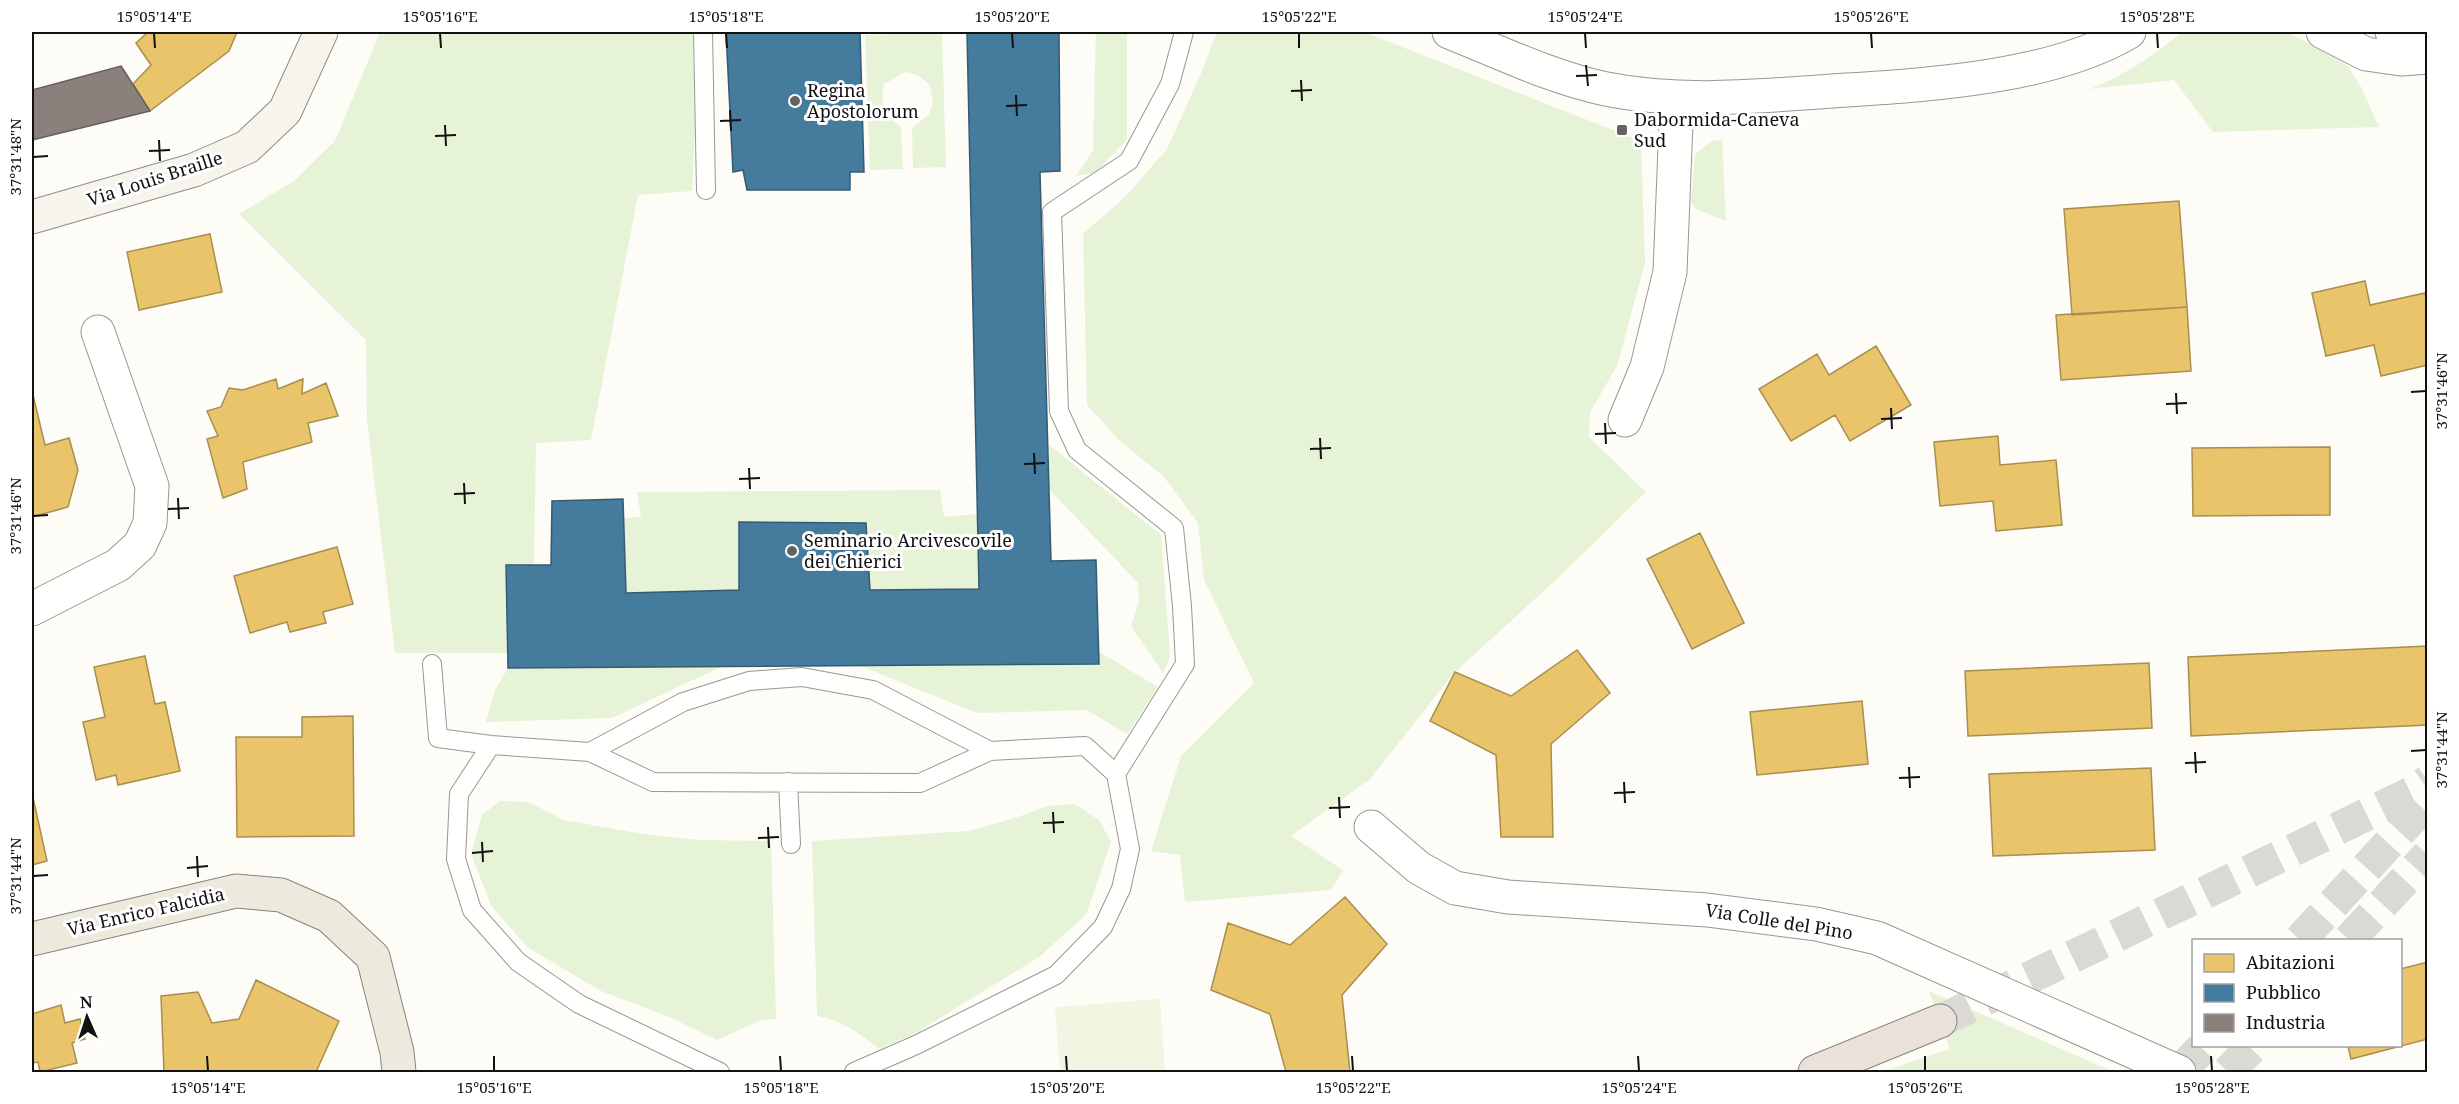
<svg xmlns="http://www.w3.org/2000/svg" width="2459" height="1104" font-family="'Noto Serif',serif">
	<rect width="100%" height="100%" fill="#fdfcf7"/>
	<path fill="#e7f3d7" d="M380,32h313l2,95 -3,64 -54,4 -47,245 -55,3 -2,122h-28l2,88h-113l-28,-233 -1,-80 -127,-126 55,-33 41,-40z
		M942,32l4,135 -33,1 -1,-40 17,-14 4,-12 -3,-16 -10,-10 -14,-4 -22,12c-4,23 -2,29 17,43l2,42 -33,1 -5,-135z
		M1096,32h31v108l-32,33 -19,3 17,-26z
		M1217,32h147l277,109 4,122 -28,103 -27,46 -1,25 57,55 -89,87 -102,93 -85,107 -79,57 52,34 -12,20 -146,12 -5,-47 -29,-4 30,-95 73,-73 -50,-103 -6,-57 -34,-46 -44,-36 -33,-36 -4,-171 43,-38 41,-47 33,-73z
		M2182,32h106l59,33 14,22 18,40 -166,5 -39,-52 -84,9c35,-14 64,-34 92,-57z
		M1722,140l4,81 -30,-12 -5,-7 4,-48 17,-13z
		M1048,444l113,91 9,121 -7,17 -32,-47 8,-24 -1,-19 -89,-94z
		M940,490l4,27 33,-3 2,75 -109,1 -4,-67 -126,-1 -1,68 -113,3 -2,-75 17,-1 -4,-25z
		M1098,651l60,36 -31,47 -40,-24 -110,3 -119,-48z
		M723,666l-111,52 -126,4 9,-32 13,-22z
		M500,801l29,1 35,18 78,14 58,6 71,1 5,178 -15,1 -44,20 -48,-23 -68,-26 -74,-44 -36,-42 -20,-51 11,-39z
		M1075,804l24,16 12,22 -25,73 -47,42 -125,77 -35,15c-20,-16 -37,-29 -62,-33l-5,-175 156,-10 50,-14 29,-11z
		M1929,991l185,81 -158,-2 -75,2 69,-23z"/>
	<path fill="#f0f6e1" d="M1160,999l5,73h-105l-5,-65z"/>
	<path fill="#e9c46a" stroke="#a88e4f" stroke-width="1.5" d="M148,32h89l-8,19 -79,60 -17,-27 18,-19 -15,-22z
		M2179,201l8,106 -115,8 -8,-106z
		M210,234l12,58 -83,18 -12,-58z
		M2365,281l5,24 55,-12 3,12v60l-47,11 -7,-31 -48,11 -14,-63z
		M2187,307l4,64 -130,9 -5,-65z
		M1876,346l35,59 -61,36 -15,-26 -44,26 -32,-52 58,-35 12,21z
		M276,379l2,10 25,-10 -1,15 24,-11 12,33 -30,7 4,19 -69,20 4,27 -24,9 -16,-59 11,-3 -11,-25 14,-4 8,-19 14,2z
		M32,391l13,54 24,-7 9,32 -10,37 -36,10z
		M1998,436l2,29 56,-5 6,65 -66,6 -3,-30 -53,5 -6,-64z
		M2330,447v68l-137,1 -1,-68z
		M1700,533l44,90 -52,26 -45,-90z
		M337,547l16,57 -30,8 3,11 -36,9 -3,-10 -37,11 -16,-57z
		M2428,646v79l-237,11 -3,-79z
		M1577,650l33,43 -59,51 2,93h-52l-5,-82 -66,-34 25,-49 56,24z
		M145,656l10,48 10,-2 15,69 -62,14 -2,-10 -20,5 -13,-58 22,-5 -11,-50z
		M2149,663l3,65 -184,8 -3,-65z
		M1862,701l6,63 -111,11 -7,-63z
		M353,716l1,120 -117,1 -1,-100h66v-20z
		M2151,768l4,82 -162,6 -4,-82z
		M32,793l15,68 -15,4z
		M1345,897l42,47 -45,51 8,77h-64l-16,-58 -59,-24 17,-67 62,22z
		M2428,962v77l-77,20 -3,-13h52v-77z
		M256,980l83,41 -23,51h-152l-3,-76 37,-4 14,31 27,-4z
		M61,1005l4,18 15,-4 5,20 -13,4 5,20 -37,9 -2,-10 -6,1v-49z"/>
	<path fill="#457b9d" stroke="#355b73" stroke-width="1.5" d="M726,32h134l4,140h-14v18h-103l-4,-20 -10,2z
		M967,32h92l1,139 -20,1 11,389 45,-1 3,104 -591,4 -2,-103h45l1,-64 71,-2 3,94 113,-3v-68l127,1 4,67 109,-1z"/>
	<path fill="#8a817c" stroke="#665f5c" stroke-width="1.5" d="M121,66l29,45 -118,29v-50z"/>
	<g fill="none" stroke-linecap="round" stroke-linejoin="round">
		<path stroke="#dad9d4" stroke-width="33" stroke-dasharray="33 16" stroke-linecap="butt" d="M2300,940l128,-139
			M2349,940l79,-85
			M1940,1021l471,-228 17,-12
			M2179,1072l25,-26
			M2228,1072l25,-26"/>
		<g stroke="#979795" stroke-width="20">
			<path id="lane" d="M703,32l3,158
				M432,664l6,74 53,7 99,7 63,30 267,1 70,-32 95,-5 31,28 14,75 -9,40 -18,38 -47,48 -140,70 -62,27
				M491,745l-32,49 -3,65 16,51 46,52 61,42 141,68
				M590,752l93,-50 66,-21 53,-4 71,13 117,61
				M1116,774l69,-110 -3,-58 -8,-78 -97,-78 -18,-39 -7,-199 77,-51 41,-77 14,-52
				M788,782l3,62"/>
		</g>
		<g stroke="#979795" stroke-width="35">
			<path id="street" d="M1449,32c50,20 104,46 157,57 75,15 152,7 227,2 90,-6 217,-12 296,-59
				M2323,32l43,22 35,5 27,-2
				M2392,32l36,4
				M1625,420l22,-53 23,-95 7,-174
				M32,609l86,-44 22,-20 10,-22 2,-37 -54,-154
				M1371,827l48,41 36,20 53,9 199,13 109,14 61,14 302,134"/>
		</g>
		<g stroke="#8e8d8b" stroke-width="35">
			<path id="secondary" d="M32,217l162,-47 53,-23 38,-36 36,-79"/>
		</g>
		<g stroke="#858482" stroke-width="35">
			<path id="primary" d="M32,939l204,-48 45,4 48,21 44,41 24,95 2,20"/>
		</g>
		<g stroke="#858482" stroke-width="35">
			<path id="highway" d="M1815,1072l125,-51"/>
		</g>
		<use href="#lane" stroke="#fffffe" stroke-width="18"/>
		<use href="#street" stroke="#fffffe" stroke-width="33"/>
		<use href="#secondary" stroke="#f6f4eb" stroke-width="33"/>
		<use href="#primary" stroke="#ede9dc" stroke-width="33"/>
		<use href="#highway" stroke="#eae1d8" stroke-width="33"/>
	</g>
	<path fill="none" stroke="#111" stroke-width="2" d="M154,33l1,15M440,33l1,15M726,33l1,15M1012,33l1,15M1299,33v15M1585,33l1,15M1871,33l1,15M2157,33l1,15M1586,65l2,21M1576,76l21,-1M1301,80l1,21M1291,91l21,-1M1016,95l1,21M1006,106l21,-1M730,110l1,21M720,121l21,-1M445,125l1,21M435,136l21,-1M159,140l1,21M149,151l21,-1M33,157l15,-1M2411,392l15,-1M2176,393l1,21M2166,404l21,-1M1891,408l1,21M1881,419l21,-1M1605,423l1,21M1595,434l21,-1M1320,438l1,21M1310,449l21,-1M1034,453l1,21M1024,464l21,-1M749,468l1,21M739,479l21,-1M464,483l1,21M454,494l21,-1M178,498l1,21M168,509l21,-1M33,516l15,-1M2411,751l15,-1M2195,752l1,21M2185,763l21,-1M1909,767l1,21M1899,778l21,-1M1624,782l1,21M1614,793l21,-1M1339,797l1,21M1329,808l21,-1M1053,812l1,21M1043,823l21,-1M768,827l1,21M758,838l21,-1M482,842l1,20M472,853l21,-2M197,856l1,21M187,868l21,-2M33,876l15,-1M207,1056l1,15M494,1056v15M780,1056l1,15M1066,1056l1,15M1352,1056l1,15M1638,1056l1,15M1925,1056v15M2211,1056l1,15"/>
	<g fill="#646362" stroke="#fff" stroke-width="2">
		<circle cx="795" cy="101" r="6"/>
		<rect x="1616" y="124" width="12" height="12" rx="3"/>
		<circle cx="792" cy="551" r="6"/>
	</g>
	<g text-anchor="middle" stroke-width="6" stroke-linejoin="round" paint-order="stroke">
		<g font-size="18" fill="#111" stroke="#fff" text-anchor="start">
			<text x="807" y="97">Regina<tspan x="807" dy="21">Apostolorum</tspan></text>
			<text x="1634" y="126">Dabormida-Caneva<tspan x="1634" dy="21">Sud</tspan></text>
			<text x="804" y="547">Seminario Arcivescovile<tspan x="804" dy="21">dei Chierici</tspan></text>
		</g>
		<g font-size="18" fill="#111" stroke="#fff">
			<text transform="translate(155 179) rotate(-18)" y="6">Via Louis Braille</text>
			<text transform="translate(146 912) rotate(-13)" y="6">Via Enrico Falcidia</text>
			<text transform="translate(1779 922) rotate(9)" y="6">Via Colle del Pino</text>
		</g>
	</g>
	<rect width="2459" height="1104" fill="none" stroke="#ffffff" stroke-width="66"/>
	<rect x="2192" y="939" width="210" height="108" fill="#ffffff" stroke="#a0a0a0" stroke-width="1.5"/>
	<rect x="2204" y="954" width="30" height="18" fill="#e9c46a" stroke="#a0a0a0" stroke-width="1.5"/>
	<text x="2246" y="969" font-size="18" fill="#111111">Abitazioni</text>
	<rect x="2204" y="984" width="30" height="18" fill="#457b9d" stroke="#a0a0a0" stroke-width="1.5"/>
	<text x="2246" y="999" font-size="18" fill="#111111">Pubblico</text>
	<rect x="2204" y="1014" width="30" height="18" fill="#8a817c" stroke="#a0a0a0" stroke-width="1.5"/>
	<text x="2246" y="1029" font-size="18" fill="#111111">Industria</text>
	<g transform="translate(87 1017) rotate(357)" stroke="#ffffff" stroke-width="4.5" paint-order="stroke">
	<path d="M0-4.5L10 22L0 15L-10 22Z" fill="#111111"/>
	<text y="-9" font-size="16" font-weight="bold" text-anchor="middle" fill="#111111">N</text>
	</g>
	<rect x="33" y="33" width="2393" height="1038" fill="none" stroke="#111" stroke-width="2"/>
	<g font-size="15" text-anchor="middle" fill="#111">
		<text x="154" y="22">15°05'14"E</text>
		<text x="440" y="22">15°05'16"E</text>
		<text x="726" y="22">15°05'18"E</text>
		<text x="1012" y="22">15°05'20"E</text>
		<text x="1299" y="22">15°05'22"E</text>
		<text x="1585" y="22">15°05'24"E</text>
		<text x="1871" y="22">15°05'26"E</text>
		<text x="2157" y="22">15°05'28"E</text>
		<text transform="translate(16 157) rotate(-90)" y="5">37°31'48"N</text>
		<text transform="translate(2442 391) rotate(-90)" y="5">37°31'46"N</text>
		<text transform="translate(16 516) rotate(-90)" y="5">37°31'46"N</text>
		<text transform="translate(2442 750) rotate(-90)" y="5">37°31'44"N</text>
		<text transform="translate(16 876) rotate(-90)" y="5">37°31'44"N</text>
		<text x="208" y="1093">15°05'14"E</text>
		<text x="494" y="1093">15°05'16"E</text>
		<text x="781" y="1093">15°05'18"E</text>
		<text x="1067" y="1093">15°05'20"E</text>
		<text x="1353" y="1093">15°05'22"E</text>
		<text x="1639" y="1093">15°05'24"E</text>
		<text x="1925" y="1093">15°05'26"E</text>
		<text x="2212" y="1093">15°05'28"E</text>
	</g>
</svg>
